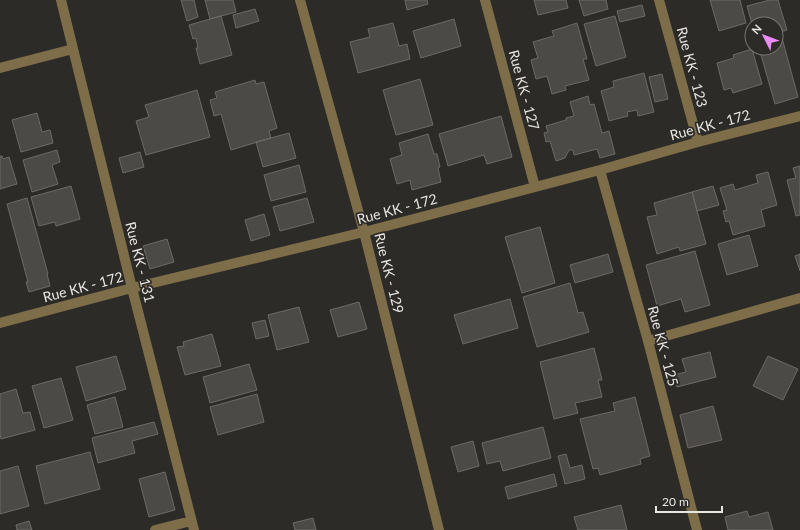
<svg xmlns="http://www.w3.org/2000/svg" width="800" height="530" font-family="Lato,sans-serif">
	<rect width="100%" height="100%" fill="#2d2b27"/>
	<path fill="#4c4a46" stroke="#6c6a66" d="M181,0h13l4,17 -11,4z
		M205,0h28l3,12 -26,7z
		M405,0h22l1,4 -21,6z
		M534,0h32l2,8 -30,7z
		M579,0h27l2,9 -24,7z
		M710,0h30l6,23 -27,8z
		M770,0h8l9,30 -11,3v-9h-24l-5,-18z
		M642,5l3,11 -25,6 -3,-11z
		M255,9l4,12 -23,7 -3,-13z
		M221,16l11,39 -32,9 -4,-16h2l-2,-10 -3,1 -4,-14z
		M615,16l11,41 -30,9 -12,-42z
		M454,19l7,27 -40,12 -8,-27z
		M393,23l6,23 8,-2 3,15 -52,14 -8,-31 20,-5 -2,-8z
		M577,23l10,36h-4l6,21 -24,6 1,4 -14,4 -5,-18 -11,3 -5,-19 7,-2 -5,-16 21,-6 -2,-5z
		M782,38l16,59 -23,7 -16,-56h17v-9z
		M752,49l10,35 -29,9 -2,-5 -7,2 -7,-27 17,-5 -1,-3z
		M644,73l10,39 -16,4 -1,-6 -10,2 1,4 -19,5 -8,-30 13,-4 -1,-6z
		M662,74l6,25 -13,3 -6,-25z
		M420,79l13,46 -37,10 -13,-45z
		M255,80l1,4 8,-2 13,46 -8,3 2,7 -40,12 -10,-36 -7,2 -4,-16 7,-2 -2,-6z
		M197,90l13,47 -64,18 -10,-34 13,-4 -4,-12z
		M588,96l2,9 4,-1 8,29 7,-2 6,23 -15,4 -3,-9 -23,6 -1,-5h-4l-4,8 -9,3 -6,-20 -4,1 -2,-9 4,-1 -2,-6 20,-6v-2l8,-2 -4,-14z
		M37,113l5,19 8,-2 3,13 -32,9 -9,-32z
		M501,116l11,41 -25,7 -3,-9 -36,11 -9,-32z
		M289,133l7,25 -33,9 -7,-25z
		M428,134l6,20h3l3,13 -2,1 3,14 -29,8 -2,-10 -13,4 -7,-25 12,-4 -3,-12z
		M57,150l3,12 -8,3 6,19 -26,8 -9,-32z
		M140,152l4,15 -21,6 -4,-15z
		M0,156h2l1,3 6,-2 8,27 -17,5z
		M299,165l7,27 -35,9 -7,-26z
		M800,166v49l-4,1 -9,-36 9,-2 -3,-10z
		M768,172l9,33 -16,5 4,16 -32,9 -4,-14 -3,1 -3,-11 4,-1 -7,-22 13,-4 2,6 23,-7 -2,-8z
		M71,186l9,33 -24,7 -1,-4 -16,4 -8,-29z
		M713,186l6,19 -22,6 -5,-19z
		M692,192l14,52 -26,7 -1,-4 -22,7 -10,-37 10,-2 -3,-12z
		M27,198l21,76h-1l3,12 -21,6 -3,-10h2l-21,-78z
		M307,198l7,24 -34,9 -7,-24z
		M264,214l6,21 -19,6 -6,-21z
		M540,227l15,56 -33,10 -17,-56z
		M749,235l9,31 -31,9 -9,-31z
		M167,239l7,23 -24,7 -7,-23z
		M695,251l15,54 -25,7 -4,-13 -24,7 -11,-41z
		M608,254l5,18 -38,11 -5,-18z
		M800,254v17l-5,-15z
		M570,283l8,30 5,-1 6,20 -52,15 -14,-50z
		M510,299l8,29 -55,16 -9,-29z
		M359,302l8,27 -29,8 -8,-27z
		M299,307l10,35 -32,8 -9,-35z
		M265,320l4,16 -13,3 -4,-16z
		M212,334l9,32 -36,9 -8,-28 7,-1 -1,-4z
		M594,348l8,32h-4l4,17 -27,6 3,10 -24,6 -14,-57z
		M710,352l6,25 -39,10 -3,-12 12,-3 -4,-13z
		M116,356l10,33 -40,12 -10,-34z
		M768,356l30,13 -15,31 -30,-14z
		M249,364l8,26 -47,13 -7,-26z
		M61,378l12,42 -29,8 -12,-42z
		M16,389l7,24 7,-1 5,18 -34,9 -1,-5v-40z
		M257,394l7,28 -46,13 -8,-28z
		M115,397l8,30 -28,7 -8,-29z
		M635,397l15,59 -10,3 1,5 -41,11 -2,-7 -5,1 -13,-50 35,-8 -2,-8z
		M713,406l9,34 -34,8 -8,-33z
		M154,422l4,12 -26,7 3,12 -37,10 -6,-25z
		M543,427l8,31 -48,13 -3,-10 -13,3 -5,-21z
		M473,441l6,25 -21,6 -7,-25z
		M90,452l10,37 -55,15 -9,-38z
		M566,454l4,14 12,-3 3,14 -20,5 -7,-28z
		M18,466l11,40 -29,8v-43z
		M165,472l10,38 -26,7 -10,-38z
		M554,474l3,12 -49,13 -3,-12z
		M621,505l6,25h-49l-4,-13z
		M747,511l2,6 19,-5 5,18h-45l-3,-13z
		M313,518l3,12h-21l-2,-7z
		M29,521l3,9h-15l-1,-5z"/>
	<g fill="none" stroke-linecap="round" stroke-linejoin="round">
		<path stroke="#7d6d49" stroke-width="10" d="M61,0l71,288 62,242
			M300,0l64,232 75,298
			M485,0l50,187
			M659,0l39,142
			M0,68l73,-19
			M600,170l48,171 49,189
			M0,323l132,-35 232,-56 236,-62 98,-28 102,-26
			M648,341l152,-43
			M155,530l36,-9"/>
	</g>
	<g text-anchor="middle" stroke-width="3.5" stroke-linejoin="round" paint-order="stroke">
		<g font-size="14" fill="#e8e7e4" stroke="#2d2b27">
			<text transform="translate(692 67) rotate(75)" y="5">Rue KK - 123</text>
			<text transform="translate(524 90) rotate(75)" y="5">Rue KK - 127</text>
			<text transform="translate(710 125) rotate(-15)" y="5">Rue KK - 172</text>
			<text transform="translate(397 209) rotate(-15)" y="5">Rue KK - 172</text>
			<text transform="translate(140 262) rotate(76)" y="5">Rue KK - 131</text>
			<text transform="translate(389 273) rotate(76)" y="5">Rue KK - 129</text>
			<text transform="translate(83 287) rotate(-15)" y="5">Rue KK - 172</text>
			<text transform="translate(663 346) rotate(75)" y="5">Rue KK - 125</text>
		</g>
	</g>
	<g transform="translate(764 36) rotate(312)"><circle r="19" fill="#2d2b27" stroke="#787673"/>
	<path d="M0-3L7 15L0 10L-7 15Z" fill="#ec8cfa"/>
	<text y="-6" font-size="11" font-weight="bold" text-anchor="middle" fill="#e8e7e4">N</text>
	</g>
	<path d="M656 506v6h66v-6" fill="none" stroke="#e8e7e4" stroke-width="2"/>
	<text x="662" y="506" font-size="12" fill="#e8e7e4" stroke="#2d2b27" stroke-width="3" paint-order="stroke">20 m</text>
</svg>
